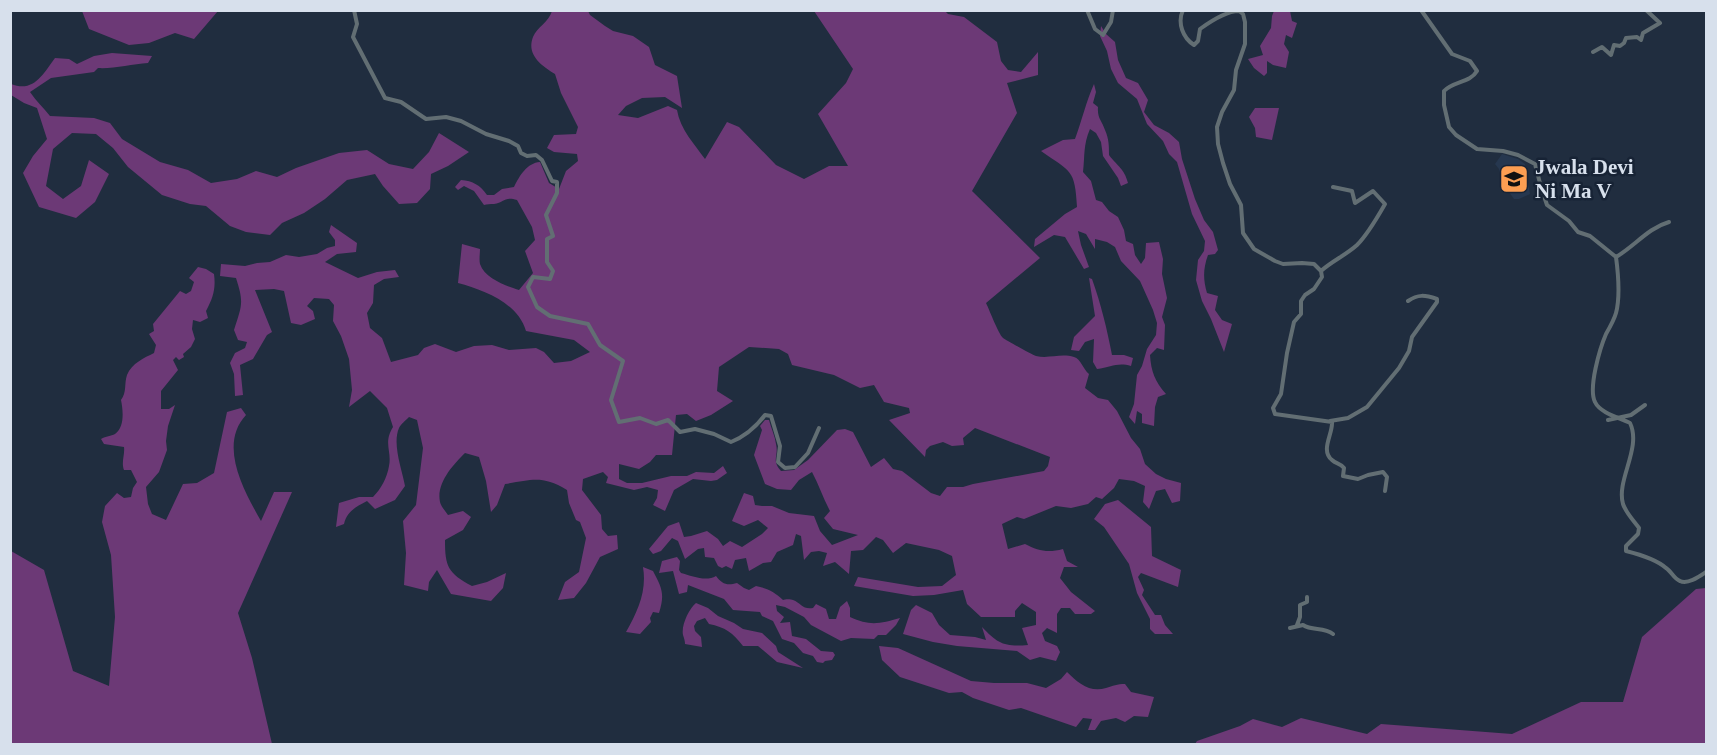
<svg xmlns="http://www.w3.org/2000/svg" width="1717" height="755" font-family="'Times New Roman',serif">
	<rect width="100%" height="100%" fill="#202d3f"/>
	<path fill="#26374f" d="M1502,154l16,5 7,5 5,30 -11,5h-5l-8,-11 -4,-7 -3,-12 -4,-5z"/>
	<path fill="#6c3976" d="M82,11v-1l136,1 -24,28 -19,-6 -26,10 -20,2 -40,-16z
		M552,11h36l2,4 15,11 8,5 20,5 16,11 6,18 22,11 5,32 -17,-11 -23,1 -16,8 -8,9 20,3 30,-12 9,4c3,19 18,35 28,49l22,-37 12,5 37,38 28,14 25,-13h19l-30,-52 28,-31 7,-14 -39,-58h131l3,3 16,3 33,25 4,19 7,9 13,2 17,-20v23l-31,8 10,30 -45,78 68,67 -54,45c4,8 12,30 17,35 3,2 29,17 33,18 13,3 25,-3 38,1 7,2 9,12 15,17l-4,14 13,10 10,2 9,11 14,27 9,11 5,15 11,10 10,5 15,4 -1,18 -8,2 -7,-14 -9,2 -7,18 -6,-7 2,-16 -11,-5 -15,-2 -5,9 -12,11 -6,-2 -8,7 -17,4 -15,-2 -32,13 -7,-2 -15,7 6,25 17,-5c13,7 23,9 38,5l4,12 11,6h-14l-4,11 11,14 24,19 -4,3h-16l-5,-6h-9l-4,6v19l-10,-5 -5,5 3,8 12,5 3,6 -4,9 -16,-4 -10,3 -13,-9 -60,-5 -24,-4 -30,-8 8,-24 5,-5 16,8 7,12 11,10 25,2 11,3 -4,-13c16,17 23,20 46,18l-6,-17 14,-3v-13l-14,-9 -7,8v6h-34l-14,-13 -4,-14 -29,5 -21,1 -59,-10 4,-9 60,10 24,-1 14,-11 -4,-19 -13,-6 -33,-7 -13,10 -10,-13 -7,-3 -13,13 -12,1 -2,23 -14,-12 -12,4 4,-13 -8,-2 -8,1 -7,8 -3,-24 -5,-2 -3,11 -16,7 -6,10 -8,1 -14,8 -3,-13 -11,2 -3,9 -6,-3 -4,2 -4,-2 -4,-8 -9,-1 -1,-9 -6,1 -13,10 -7,-18 -6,-3 -11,13 -8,3 -4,-5 19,-23 11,-4 5,15 7,-1 16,-5 11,8 5,7 7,-5 12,6 20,-13 6,-6 -10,-8 -14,6 -12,-5 12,-28 9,3 2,9 7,1h10l17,7 25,3 6,15 12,14 26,-10 -25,-6 -9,-11 6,-7c-7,-13 -11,-26 -18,-39l-13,8 -8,10 -14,-1 -12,-5 -11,-29 8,-25 -2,-4 5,-6h4c2,8 6,16 7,24 3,12 -5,16 5,27l13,-1 14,-10 29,-30 8,-1 8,3 18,35 13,-9 9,11 9,2 29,22 9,3 7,-9h16l10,-3 71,-13 4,-5 2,-9 -75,-29 -12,10 1,7 -12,1 -9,-4 -13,4 -4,4 -1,7 -36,-37 21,-7 -1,-5 -25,-6 -10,-17 -14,3 -26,-13 -42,-10 -4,-11 -9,-5 -30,-2 -30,20 -2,24 16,10 -22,14 -15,6 -9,-7 -11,1 -4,40h-16l-6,7 -11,7 -20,-5v15l8,4h15l29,-7h16l9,-4 18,1 9,-7 4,7 -10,7 -6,1 -18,-2 -19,11 -9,21 -12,-6 4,-7 1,-8 -11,-3 -13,3 -28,-7 2,-6 -5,-5 -20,7 -1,11 19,25 1,14 6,7 9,-1 1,14 -18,8 -14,26 -12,15 -16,2 7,-18 14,-10 7,-34 -6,-16 -4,-2 -7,-17 -2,-13c-25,-15 -35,-10 -62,-6l-8,21 -6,7 -5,-31 -7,-24 -14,-4c-12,12 -29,30 -25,49 1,4 5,9 8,13l15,-4 8,6 -8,13 -18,10c0,27 3,33 27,46l15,-4 19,-9 -3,15 -12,13 -40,-7 -14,-24 -8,12 -1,9 -24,-6 2,-32 -3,-32 13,-16 7,-57 -6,-28 -8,-3c-3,3 -8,7 -10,11 -7,16 3,41 6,58l-10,14 -20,9 -8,-8c-11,6 -20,10 -23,23l-8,3 3,-24 20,-6h14c8,-8 14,-19 16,-31 3,-15 -6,-23 4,-39l-6,-19 -17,-17 -21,16 3,-17 -3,-31 -8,-23 -8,-15 1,-16 -5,-6 -15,-1 -7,8 6,5 2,8 -14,6 -10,-2 -7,-32 -10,-2 -19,1 17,42 -5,3 -14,24 -13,6 3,30 -8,1 -1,-22 -4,-11 5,-10 10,-5 2,-6 -9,-2 -4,-10c8,-25 10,-27 2,-52l-16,-2 1,-12 24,2 12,-3 13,-1 16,-7 13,2 18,-3 10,-6 8,-2v-6l-6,-8 2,-7 26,18 -1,9 -19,2 -12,8 33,16 19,-6 18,-2 4,7 -15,2 -10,6 -1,18 -6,10 3,15 12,10 9,24 27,-7 6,-7 11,-4 21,8 18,-6 18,-1 17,5 27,-2 8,4 10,11 17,-2 19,-9 -16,-12 -48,-9c-8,-28 -42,-41 -68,-48l4,-39 18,5c0,4 -1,11 0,15 5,15 27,22 39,26l14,-17 -8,-22 10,-11 -3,-13 -15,-27c-13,-4 -13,3 -23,4 -4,0 -7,0 -10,1l-10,-14 -10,-5 -6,4 -3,-3 6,-7c12,1 19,5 26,15h7l8,-6 12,-2c6,-12 13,-24 26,-25l9,21 10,6 7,-18 12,-10 -1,-7 -23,-2 -7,-4 7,-13 22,-1 2,-7 -17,-34 -6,-19c-13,-8 -29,-19 -22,-37 4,-10 16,-15 19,-26z
		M1274,11h16l2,10 5,2 -5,15 -6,-3 -2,9 5,8 -3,16 -13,-3 -6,-4v12l-3,3 -10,-8 -6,-9 15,-4 -3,-9 11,-18 1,-12z
		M1101,26l5,8 9,8 3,18 8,18 12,5 10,17 -4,12 10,13 15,8 10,9 3,17 13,40 9,21 9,12 5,18 -3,4 -7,1c-5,14 -5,24 -1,38l11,3 -3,14 7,10 10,4 -8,28 -13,-33 -9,-18 -6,-21 2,-20 6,-9 1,-10 -13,-27 -15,-52 -8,-8 -6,-13 -16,-17 -10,-25 -19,-16 -7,-14 -4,-18 -7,-15z
		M112,53l40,3 -4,7c-16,1 -35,6 -50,5l-4,4 -43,6 -21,14c6,9 14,16 20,24l44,2 16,5 12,16 38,23 28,8 23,13 26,-4 19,-8 21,6 19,-9 43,-15 28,-3 22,14 24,5 16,-17 10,-19 30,19 -21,14 -17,8 -1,15 -13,14 -18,1 -16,-18 -8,-12 -28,6 -22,19 -21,14 -22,10 -12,12 -24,-3 -16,-6 -24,-20 -16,-2 -28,-9 -34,-28 -15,-19 -17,-14 -24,-1 -19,16 -7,37 17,13 18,-13 8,-26 20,14 -14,28 -19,16 -37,-11 -16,-34 10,-17 14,-17 -10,-31 -13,-5 -13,-8v-11c23,9 32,-10 44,-26l14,1 8,5 17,-8z
		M1094,84l2,8 -3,11 5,4c-1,11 4,14 7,23 4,9 4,16 4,25 9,12 15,13 19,28l-7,3 -3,-8 -15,-22 -2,-14 -5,-9 -6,-4c-7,16 -5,27 -7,43l8,9 5,19 6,2 7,9 9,6 6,13 2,11 7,3 2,11 6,9 4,-6 1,-15 13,-1 4,17 -1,15 5,24 -5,19 3,8 -1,25 -7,-2 -7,7c1,16 5,27 16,39l-8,3 -3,10 -1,19 -12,-3v-9l-5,-3 -2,13 -6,-7 5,-13 3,-29 5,-9 5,-17 9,-14 1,-12 -4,-13 -13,-29 -19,-20 -6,-14 -8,-5 -12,-3v10l-9,-15 -8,-3 3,14 8,22 -5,2 -19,-32 -11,-2 -20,12 1,-8 30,-25 12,-7c-2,-38 -6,-35 -36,-56l22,-11 12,-1c7,-19 11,-37 19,-55z
		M1255,108h24l-7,32 -16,-3 -1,-9 -6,-11z
		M198,267l8,2 8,5c2,15 -1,24 -8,37l2,7 -8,4 -7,-2 -1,9 3,10 -4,8 -8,7 1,3 -5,3 -3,-3 -3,3 5,10 -17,21v18h8l6,-4 -7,21 -2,15 1,9 -8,22 -13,15 2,17 4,10 14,6 17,-36 14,-1 17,-10 13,-61 14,-4 5,7c-28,30 -2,76 15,106l13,-29h18l-54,121 14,45 20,86h-261v-193l33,19 29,101 36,15 6,-69 -4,-62 -9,-33 3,-16 12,-13 7,5 7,-1 2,-9 4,-6 -6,-12h-7c-3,-8 1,-15 0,-23l-20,-3 -3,-5c5,-3 10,-3 14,-5 10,-7 8,-24 6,-34 6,-8 3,-16 6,-25 5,-12 17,-17 27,-22l2,-8 -7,-11 5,-3 -1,-7 27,-33 6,3 5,-3 3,-9 -5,-4z
		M1089,278l3,1c9,25 15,50 20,76h12l9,3 -2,8c-13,-4 -20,1 -34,3l-4,-7 1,-23 -9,3 -6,9 -8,-1 3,-13 21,-21z
		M1118,500l33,27 1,29 29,14 -3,17 -37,-14 -3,4 6,13 -2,5 13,20h6l4,10 8,9h-18l-5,-5v-10l-13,-26 -8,-29 -25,-37 -10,-8 11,-15z
		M677,557l3,4 -1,9 2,3c11,3 25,9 35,3 6,8 11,10 21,7l7,5 5,2 7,-4c11,2 19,6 27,14 2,-1 8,-1 10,0 8,3 10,10 20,8l3,-4 10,5 3,10h7l4,-12 7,-6 3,7v9c19,9 30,7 50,1l-4,7 -10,10h-8l-4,4 -23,-1 -10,3 -30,-16 -7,-8 -19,-10 -9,-2 1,6 7,6 -4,6 10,-1 2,14 14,3 15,12 12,1 2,3 -3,5 -7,1 -2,2 -6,-1 -4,-6 -10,-3 -9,-10 -12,-4 -9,-18 -11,-5 -2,-4 -27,-2 -9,-11 -36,-14 -1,7 -8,2 -6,-23 -14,2 3,-12z
		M643,567l10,4c9,17 12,23 6,42l-6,-1 -3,6 1,4 -11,12 -14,-2c12,-21 21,-41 17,-65z
		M1706,588v156h-511l2,-3 43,-15 13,-7 29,8 19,-9 66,16 14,-10 131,10 69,-32h42l19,-65 54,-48z
		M696,603l12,5 10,8 16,7 9,6 19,4 14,13 2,6 25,16 -26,-6 -19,-16h-15c-10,-13 -18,-19 -34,-22l-4,-6 -8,3 -3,5 1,5 6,6 1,10 -17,-3c0,-3 -1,-6 -2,-9 -2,-10 6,-26 13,-32z
		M879,646l19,2 73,33 23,2h33l19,5 15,-9 6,-7c11,11 23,21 39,16 7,-2 11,-4 19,-4l6,8 23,5 -6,20 -14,-1 -9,6 -9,-4 -15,3 -6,9h-7l4,-11 -9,-1 -7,9 -55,-19 -12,2 -36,-12 -11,-6 -13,1 -49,-16 -18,-17z"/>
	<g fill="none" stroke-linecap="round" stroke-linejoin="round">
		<path stroke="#626e73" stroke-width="4" d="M354,10l3,14 -4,13 32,61 16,4 25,17 20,-2 15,4 25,13 23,7 9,5 3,7 6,3 9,-1 6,5 10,21 5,1v11l-11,22 7,21 -6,3v23l6,9 -3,8 -17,-2 -5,10 9,20 13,9 38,8 12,21 23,16 -12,39 8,22 21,-4 16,6 12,-4 12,12 15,-3 19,5 17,8c15,-6 25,-15 34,-27l6,1 9,30 -2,16 7,6 10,-1 13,-14 11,-25
			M1087,10l8,19 8,6 8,-13 2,-12
			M1183,10c-6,13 0,28 11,35l4,-4 2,-12c11,-8 26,-18 39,-18l4,3 2,8v22l-9,26 -2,20 -12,22 -5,15 1,17 5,19 7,21 11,21 2,28 11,16 21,12 8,3 19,-1 12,1 7,7 1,6 -8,12 -9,6 -4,6v13l-7,8 -7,31 -6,41 -8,14 2,6 57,8c1,12 -12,28 0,38 4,4 8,3 12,8l-1,8 15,3 10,-4 15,-3 4,5 -2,14
			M1421,10l31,44 18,7 7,10c-7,12 -24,10 -33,20v14l5,22 7,8 21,14 26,2 15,4 17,9 6,23 6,18 22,16 9,11 12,4 26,21c2,15 4,41 0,56 -2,7 -6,14 -10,21 -6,14 -18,54 -11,68 5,11 25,16 35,21 12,25 -14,57 -7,81 3,9 11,17 16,24l-1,6 -12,12v5c12,3 31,9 40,17 5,3 8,11 14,13 8,4 20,-5 26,-9
			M1593,52l9,-5 9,8 3,-10 6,1 4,-3 2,-5 11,-1 4,3 2,-7 17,-10 -14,-13
			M1616,257c19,-11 32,-29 53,-35
			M1321,271c11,-10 25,-16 36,-26 11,-11 20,-27 28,-41l-12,-13 -18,12 -3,-12 -19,-4
			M1608,420l23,-5 14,-10
			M1330,421l18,-3 19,-11 32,-39 10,-17 3,-14 25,-35v-3c-12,-4 -19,-5 -29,2
			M1297,625l3,-8v-12l7,-3v-5
			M1290,628l13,-3c9,6 21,2 30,9"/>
	</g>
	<defs>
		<g id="school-square" transform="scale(1.5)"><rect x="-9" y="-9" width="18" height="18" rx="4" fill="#fc9e52" stroke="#172335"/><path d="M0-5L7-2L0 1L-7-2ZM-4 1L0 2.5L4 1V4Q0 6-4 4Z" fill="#111"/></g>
	</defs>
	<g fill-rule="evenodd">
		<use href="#school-square" x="1514" y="179"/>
	</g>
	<g text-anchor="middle" stroke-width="5" stroke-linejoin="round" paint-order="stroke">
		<g font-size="21" font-weight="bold" fill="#d7e0ec" stroke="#172335" text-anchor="start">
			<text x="1535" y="174">Jwala Devi<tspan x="1535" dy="24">Ni Ma V</tspan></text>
		</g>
	</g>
	<rect width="1717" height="755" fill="none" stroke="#d7e0ec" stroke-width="24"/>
</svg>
